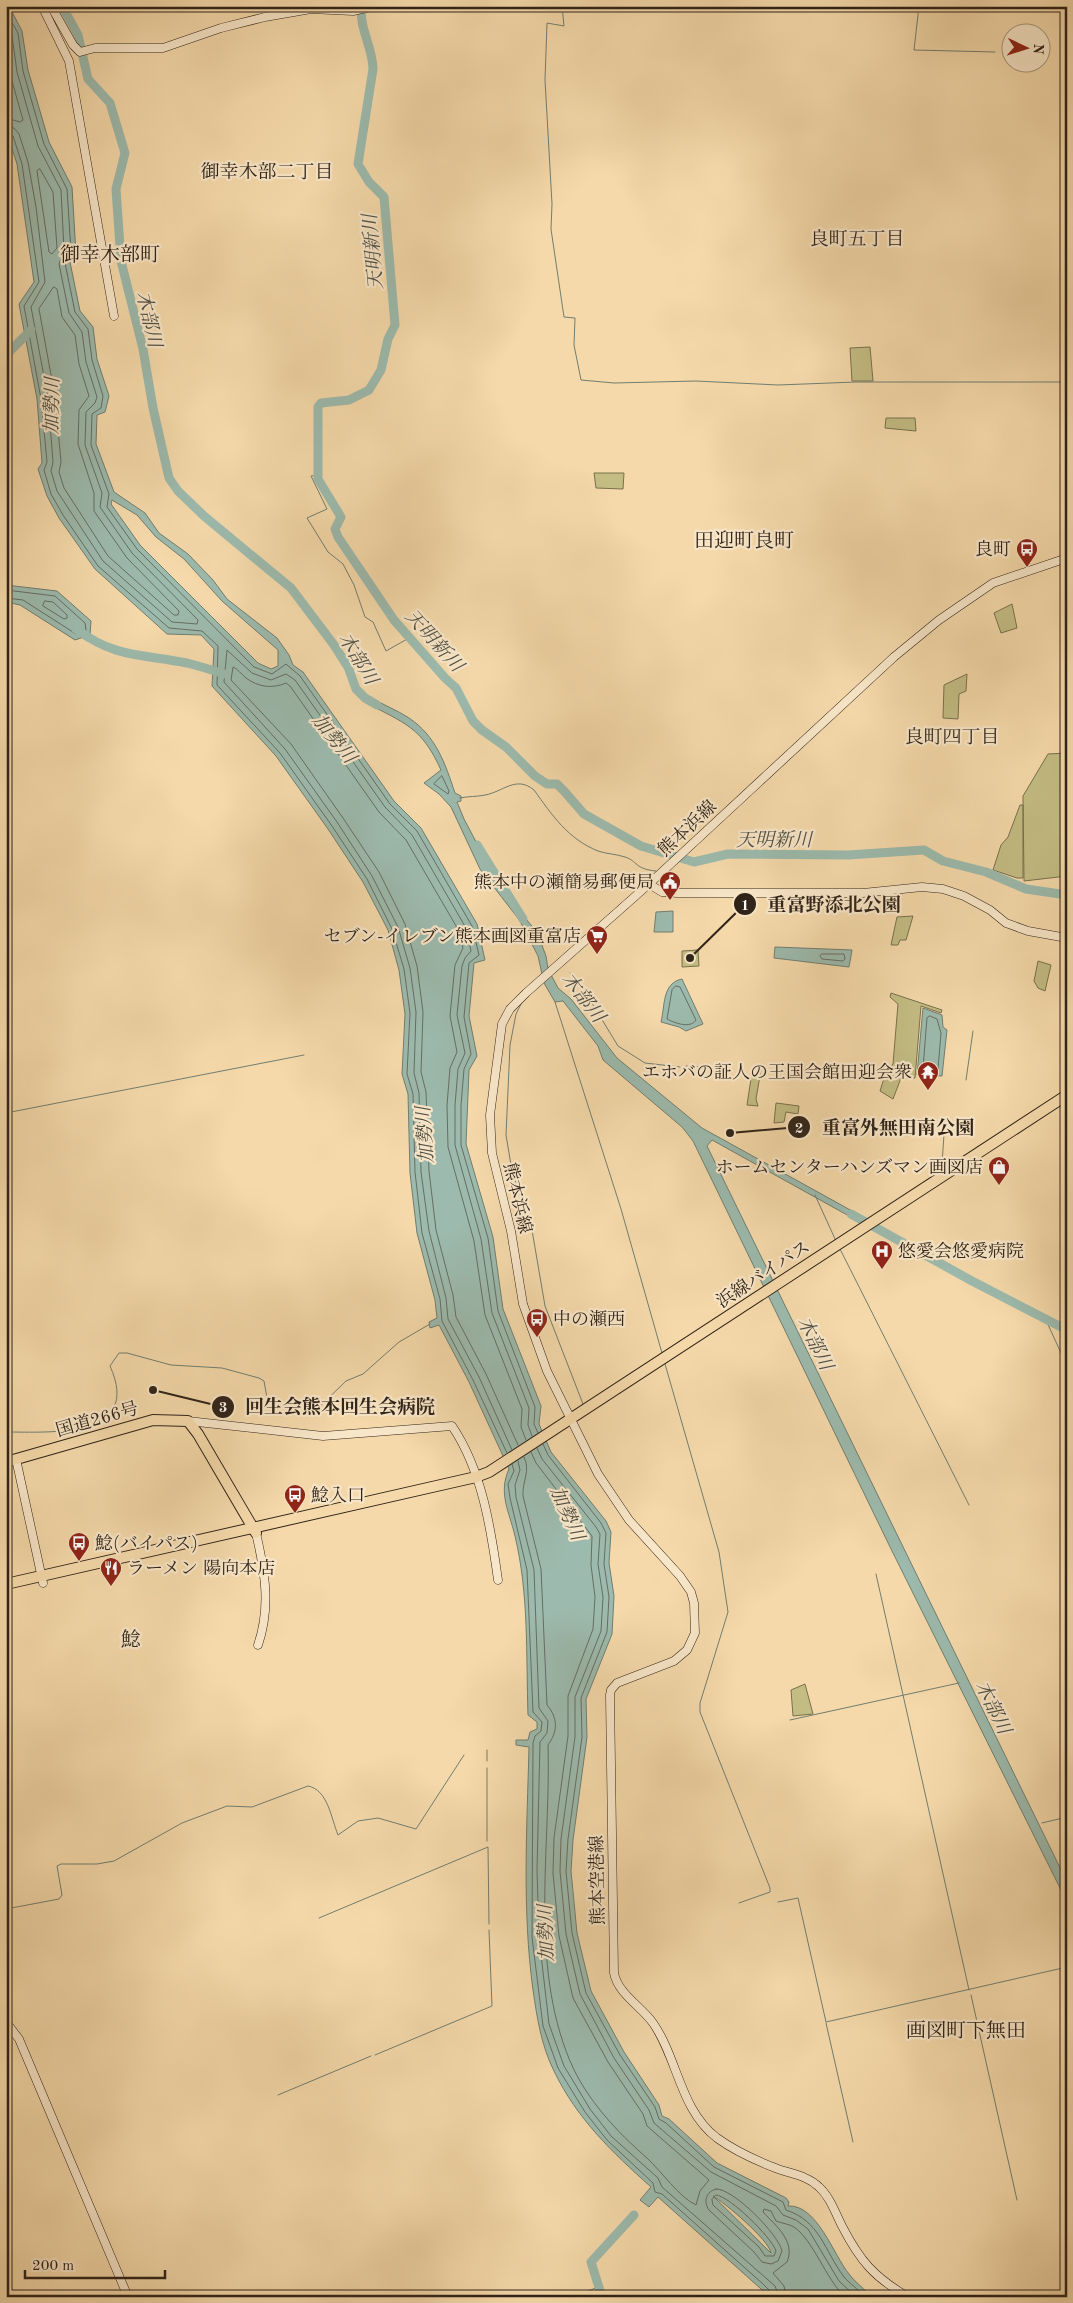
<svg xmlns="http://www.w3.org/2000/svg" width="1073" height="2303" font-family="'Old Standard TT','Noto Serif JP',serif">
	<rect width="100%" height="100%" fill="#f5d9aa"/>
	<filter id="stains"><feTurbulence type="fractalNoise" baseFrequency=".004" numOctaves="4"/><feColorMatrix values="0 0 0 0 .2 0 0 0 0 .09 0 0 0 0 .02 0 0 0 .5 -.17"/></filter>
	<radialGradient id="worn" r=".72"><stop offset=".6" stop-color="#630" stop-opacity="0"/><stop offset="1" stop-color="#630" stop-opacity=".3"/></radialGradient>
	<path fill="#c3bd84" stroke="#79704e" d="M870,347l3,34h-21l-2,-33z
		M886,418h29l1,13 -31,-3z
		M594,473h30l-1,16 -27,-1z
		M1012,604l5,24 -16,5 -7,-20z
		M967,674l-1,17 -7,3 -1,25 -15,-1 1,-33z
		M1067,753v123l-43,5 -1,-85 25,-42z
		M1020,805h3v73h-6l-24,-8 8,-25 7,-8z
		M913,916l-7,24h-6l-2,5h-7l6,-28z
		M698,950l1,16 -17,1v-16z
		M1038,961l13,4 -6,26 -7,-3 -4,-7z
		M891,993l51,17 -1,3 -20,-7 -6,72h-14l-8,21 -13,-8 6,-19 7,-8 5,-60 -8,-7z
		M761,1070l-5,29 2,7 -11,-1 5,-33z
		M776,1103l23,3 -1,8 -12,-2 -2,10 -10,1z
		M805,1684l8,30 -20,2 -2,-26z"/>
	<path fill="#9cbaad" stroke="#707e71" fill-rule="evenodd" d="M6,6h3l13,25 6,39 21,72 23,45 4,67 -6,8 10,49 13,16 4,32 12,37 -4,16 -8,3 -1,29 18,48 31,21 14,20 29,21 25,26 14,19 50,39 12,17 4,10 10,7 91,129 27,27 56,96 8,36 -11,3 -5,53 8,40 -8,14 -3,74 27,93 10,72 38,97 -2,18 12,28 55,69 5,11 -2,31 5,33 -2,38 -26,65 1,38 -14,103 -2,31 6,62 14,58 33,61 35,53 3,11 7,3 48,44 69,35 3,4 -1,4c29,-2 46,50 61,68 5,7 13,13 20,20v3h-99l-112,-100 -9,10 -9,-7 11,-13c-39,-35 -74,-68 -97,-116 -13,-26 -17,-54 -21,-81 -11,-81 -6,-162 -4,-243l-13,-2v-5h12l2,-8 7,-3v-7l-9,-7c-2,-60 1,-121 -13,-179 -6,-25 -17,-43 -6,-67l-40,-87 -30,-57 -9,3 -1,-6 8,-4 -2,-18 -18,-67 -7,-60 -2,-79 -6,-20 3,-60 -6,-44 -11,-40 -25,-48 -35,-53 -52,-73 -64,-70 2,-37 -13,-14 -34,-1 -72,-65 -36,-51 -12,-22 -9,-27 4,-6 -5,-64 -18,-95 15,-22 -17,-118 -11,-34zM112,500l25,15 19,22 28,22 38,42 56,49v16l-7,3 -13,-6 -118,-118 -29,-41zM713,2196c12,7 56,44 58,57z
		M6,585l51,6 34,30 -1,14 -15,5 -55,-35 -14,-3z
		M370,697c13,8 27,13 39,21 27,18 36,45 46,75l6,3v5l-4,1 7,17 38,72 35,41 9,24 2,13 10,19 13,11 46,59 85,70 161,89 -5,4 -146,-81 -5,6 360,736v20l-175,-351 -199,-410 -11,-14 -79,-67 -5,-14 -35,-45 -8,1 -11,-19 -6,-27 -18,-35 -40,-52 -29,-62 -12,-13 -15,-11 17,-13c-20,-44 -36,-46 -76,-68z
		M673,911v21h-19l2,-20z
		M775,947l77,3 -3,17 -75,-9z
		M682,979l21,45 -17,7 -7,-4 -18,-5c4,-16 1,-39 21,-43z
		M923,1008l19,7 1,12 4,3 -5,46 -25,-1z"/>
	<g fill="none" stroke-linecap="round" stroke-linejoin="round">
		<path stroke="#666e62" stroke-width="1" d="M6,12l12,21 5,38 21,73 23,45 4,63 -6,11 10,49 13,17 4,31 11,36 -2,12 -9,6 -1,31 18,49 -2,13 30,42 117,118 18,7 14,-10 14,12 90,128 27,27 55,95 7,29 -10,8 -5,54 7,37 -7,15 -3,36v40l27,93 10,73 37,96 -1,17 4,9
			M6,25l6,10 5,37 21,74 23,44 3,60 -5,14 10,49 13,19 4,30 11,35 -2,6 -9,9 -1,33 17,48 -2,14 32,46 66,67 -1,4 -25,-2 -69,-61 -46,-70 -6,-20 2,-9 -5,-64 -17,-91 14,-25 -9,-75 -8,-45 -9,-28 -5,-6 -8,-2
			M6,50l4,24 13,46 -3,2 -14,-4
			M6,132l7,4 9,28 17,118 -15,24 17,93 6,63 -3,8 7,24 12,21 35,51 71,62 33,3 16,15 -1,39 63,68 52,73 35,53 25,50 12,40 6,44 -3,61 6,20 2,78 7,61 18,66 2,22 31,59 34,73
			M40,169l13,23 4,56 -5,6 -3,-2 -12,-81z
			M54,287l3,2 5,28 13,18 4,29 10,32 -10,14 -1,34 16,49v18l33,47 52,53 -1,4h-4l-66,-59 -44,-68 -5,-16 2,-10 -6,-65 -16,-88z
			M6,590l49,6 30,27 1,7 -10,4 -53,-34 -17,-2
			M45,601l8,1 14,13v3l-3,1 -21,-13z
			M442,776l7,15 -1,3 -14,-10z
			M822,954h22l1,5 -2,2 -21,-2 -2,-3z
			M676,986l4,1 16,33c-6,9 -21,3 -29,-1l5,-29z
			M930,1016l7,3 4,14 -3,36 -2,2 -13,-3 4,-50z
			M543,1444l5,11 53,68 5,10 -2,31 5,33 -2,35 -26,66 1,39 -14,102 -2,32 6,62 14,60 34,62 35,52 4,12 7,4 48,44 69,35 3,8c34,11 38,40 58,67 6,7 15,12 19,20
			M518,1445l-32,-71 -30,-57 -3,-22 -17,-65 -7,-59 -3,-79 -5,-20 2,-60 -6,-46 -12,-42 -26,-52 -36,-54 -52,-74 -60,-64 2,-13c5,2 8,7 13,11 12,9 26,11 40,5l4,3 89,126 27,28 53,91 4,17 -8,17 -5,51 7,36 -7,16 -3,37 1,42 26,94 11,74 37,94 -1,18 5,13
			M537,1448l5,11 54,68 4,7 -2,30 5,33 -2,34 -26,66v40l-14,102 -1,32 6,63 14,60 34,64 35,52 5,13 57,49 65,34 7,9 13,5 12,9 31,52 17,16
			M512,1450l-33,-73 -31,-58 -2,-21 -17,-67 -8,-59 -2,-79 -5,-20 2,-61 -6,-44 -12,-41 -26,-51 -35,-54 -52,-73 -61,-67 3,-32 25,23 19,7 15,-6 9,6 90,127 27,28 54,93 5,23 -6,7 -3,8 -5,49 8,38 -7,16 -3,36v40l26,94 11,74 37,95 -1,17 4,11
			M524,1457c7,14 -2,24 -1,39l18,73 6,136c11,13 11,26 1,40 3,103 -19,218 22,316 16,38 47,71 77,97 15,14 32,39 49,47l4,-14 9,-11 -62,-54 -4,-12 -35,-52 -35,-64 -14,-62 -6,-63 1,-35 14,-102v-40l25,-67 2,-32 -4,-32 1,-29 -56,-73 -5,-11
			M518,1461l2,9 -5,15 1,12 18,73 5,138 9,13 -1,12 -7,9 -3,128 2,67 10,87 15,42 26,43 21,27 47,42 4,9 113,99 4,11
			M512,1464l2,7 -6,13 2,14 17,72 6,142 9,10 -1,9 -6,5 -2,7 -1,194 11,89 15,42 27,44 22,28 46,43 2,9 7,2 101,90 8,8 2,5
			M716,2189c17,-1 63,46 66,62l-4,10 -7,3 -9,-2 -8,-10 -45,-42c-6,-9 -3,-18 7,-21z
			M716,2195c14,1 56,43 60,56l-2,5h-9l-6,-9 -46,-42 -1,-5z
			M786,2297l-2,-11 -11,-13 14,-11c9,-21 -12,-37 -24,-50l1,-3 7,2 5,10c5,2 13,3 18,6 20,14 31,51 51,70"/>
		<path stroke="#707e71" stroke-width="1" d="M562,6l2,20 -17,-3 -2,57 7,124 -1,25 13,88 11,1 -1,27 7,35 33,3 82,-2 82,4 78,-3h211
			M919,6l-5,44 81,2
			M319,475l-8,1 16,33 -20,9 21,34 15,12 11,21 11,32 8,5 13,29 23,-13
			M460,798c9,-2 16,-1 25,-3 18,-3 31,-20 49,-5 18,25 34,49 64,61 9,3 18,3 27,6 13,4 9,12 31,14
			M570,973l17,22 31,51 27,17 35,4
			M522,1002l-6,12 -6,31 -4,90 6,36 20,59 13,76 38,98
			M555,1002l66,207 41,144
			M686,1066l28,2
			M966,1080l7,-49
			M6,1113l298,-58
			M942,1164l3,-44
			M815,1195l21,46
			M840,1249l129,256
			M1045,1318l22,48
			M665,1364l54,188 9,60 -28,91v9l70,176v4l-31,11
			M6,1432c45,0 137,7 104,-66l9,-13h8l44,12 51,3 37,10 5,3 3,17 5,5 38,13 36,-35 17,-7 36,-32 31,-18
			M876,1574l93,416
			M790,1720l169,-37
			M487,1750v11
			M487,1768v73
			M1042,1823l25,-6
			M778,1902l20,-4 28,124 241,-55
			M6,1909l53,-10 3,-4 -5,-29 4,-2h36l17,-3 68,-38 45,-17 25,1 56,-21c20,4 23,32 30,49l20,-14 20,-3 38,11 48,-74
			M319,1918l169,-71 1,77
			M971,1995l46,205
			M826,2023l27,119
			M375,2055l117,-49 -3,-76
			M278,2095l93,-39
			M574,2297l24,-10"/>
		<path stroke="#9cbaad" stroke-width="9" d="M62,6l16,29 10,44 22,24 15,50 -9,36 5,72 22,88 10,59 16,70 9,13 26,25 87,72 43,57 14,22 8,22 9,9 12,7
			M362,6c-4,20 11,42 11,63l-15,95 11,18 15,15 11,128 -7,14 -7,31 -12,20 -20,10 -28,3 -3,4v72l23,38 -6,12 3,8 56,83 51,58 11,10 17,33 9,9 24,17 29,29 12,8h10l7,7 20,23 57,32 53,16 34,-8 120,1 76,-5 19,11 43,11 40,17 41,6
			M6,355l25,-25
			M76,629c39,29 66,25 111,34 12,3 25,7 37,11
			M477,845l46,74
			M851,1214l121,67 95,49
			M602,2297l-11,-35 43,-47"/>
		<g stroke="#2f2318" stroke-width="9">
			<path id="secondary" d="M42,6l27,55 45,255
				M51,6l22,39 7,7 15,-4h68l58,-20 44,-11 46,-8 42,2 22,-5
				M649,884l13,8 15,1h186l59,-6 21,2 21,7 26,14 16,13 22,8 39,7
				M188,1421l135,15 129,-10c30,44 39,103 46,154
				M16,1459l27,124
				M256,1533c9,39 15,74 2,112
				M6,2022l13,17 109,258
				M908,2297c-34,-20 -48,-36 -66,-71 -7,-14 -12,-29 -23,-39 -11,-11 -27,-13 -41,-18 -21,-8 -43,-18 -61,-31 -37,-28 -39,-79 -64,-115 -12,-17 -35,-29 -39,-50l-4,-278 1,-5 6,-7 57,-22 13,-11 8,-17 -1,-30 -3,-11 -11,-16 -51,-56 -31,-46 -51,-103 -24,-67 -12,-73 -19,-78 -2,-38 12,-91 8,-15 16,-16 123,-109 245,-227 45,-37 54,-37 74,-25"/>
		</g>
		<g stroke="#2f2318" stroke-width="12">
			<path id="highway" d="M6,1462l147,-42 35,1 10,13 58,99
				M6,1584l470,-107 13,-5 578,-377"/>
		</g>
		<use href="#secondary" stroke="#f8e6c8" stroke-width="8"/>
		<use href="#highway" stroke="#f5d9aa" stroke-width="10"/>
	</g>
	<defs>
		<g id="bus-pin" transform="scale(1.125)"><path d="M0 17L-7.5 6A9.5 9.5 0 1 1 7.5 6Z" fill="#8f2418" stroke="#f8e6c8"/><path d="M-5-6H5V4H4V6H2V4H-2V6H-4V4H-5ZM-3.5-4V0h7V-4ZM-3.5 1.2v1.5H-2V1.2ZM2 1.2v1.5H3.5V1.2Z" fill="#fff"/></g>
		<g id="civic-pin" transform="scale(1.125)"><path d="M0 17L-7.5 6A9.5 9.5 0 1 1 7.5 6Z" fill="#8f2418" stroke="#f8e6c8"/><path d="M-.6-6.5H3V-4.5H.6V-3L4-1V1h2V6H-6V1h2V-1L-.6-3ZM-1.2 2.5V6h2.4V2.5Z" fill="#fff"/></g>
		<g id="supermarket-pin" transform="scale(1.125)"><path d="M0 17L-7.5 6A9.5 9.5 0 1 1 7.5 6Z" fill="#8f2418" stroke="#f8e6c8"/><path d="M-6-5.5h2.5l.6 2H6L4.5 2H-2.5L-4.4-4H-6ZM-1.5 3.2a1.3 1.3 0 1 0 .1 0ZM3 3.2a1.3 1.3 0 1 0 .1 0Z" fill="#fff"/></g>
		<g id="temple-pin" transform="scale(1.125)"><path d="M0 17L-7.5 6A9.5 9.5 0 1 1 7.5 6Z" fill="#8f2418" stroke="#f8e6c8"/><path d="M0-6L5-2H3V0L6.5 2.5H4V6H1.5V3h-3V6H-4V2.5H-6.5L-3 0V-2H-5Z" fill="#fff"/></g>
		<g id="shop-pin" transform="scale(1.125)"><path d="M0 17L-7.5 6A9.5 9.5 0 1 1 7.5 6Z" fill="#8f2418" stroke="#f8e6c8"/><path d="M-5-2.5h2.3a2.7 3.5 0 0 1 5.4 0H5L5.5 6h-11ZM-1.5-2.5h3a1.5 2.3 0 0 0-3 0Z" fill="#fff"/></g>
		<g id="hospital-pin" transform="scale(1.125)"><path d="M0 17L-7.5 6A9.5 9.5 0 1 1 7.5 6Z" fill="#8f2418" stroke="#f8e6c8"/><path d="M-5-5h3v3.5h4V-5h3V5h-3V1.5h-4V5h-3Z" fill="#fff"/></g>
		<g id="restaurant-pin" transform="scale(1.125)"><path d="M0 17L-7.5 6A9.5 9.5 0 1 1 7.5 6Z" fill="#8f2418" stroke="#f8e6c8"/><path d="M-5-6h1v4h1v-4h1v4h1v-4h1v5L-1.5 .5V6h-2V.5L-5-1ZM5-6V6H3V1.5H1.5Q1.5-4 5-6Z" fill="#fff"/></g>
	</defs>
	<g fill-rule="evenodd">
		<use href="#bus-pin" x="1027" y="549"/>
		<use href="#civic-pin" x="670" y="882"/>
		<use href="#supermarket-pin" x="597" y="936"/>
		<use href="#temple-pin" x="928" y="1072"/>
		<use href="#shop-pin" x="999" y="1167"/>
		<use href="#hospital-pin" x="882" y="1251"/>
		<use href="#bus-pin" x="537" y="1319"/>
		<use href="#bus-pin" x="295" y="1495"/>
		<use href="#bus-pin" x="79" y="1543"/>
		<use href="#restaurant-pin" x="111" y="1568"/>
	</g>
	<g text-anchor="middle" stroke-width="4.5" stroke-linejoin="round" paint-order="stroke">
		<g font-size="18" fill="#2f2318" stroke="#f8e6c8" text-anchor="end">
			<text x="1011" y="555">良町</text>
			<text x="654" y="888">熊本中の瀬簡易郵便局</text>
			<text x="581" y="942">セブン-イレブン熊本画図重富店</text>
			<text x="912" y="1078">エホバの証人の王国会館田迎会衆</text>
			<text x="983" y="1173">ホームセンターハンズマン画図店</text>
			<text x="898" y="1257" text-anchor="start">悠愛会悠愛病院</text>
			<text x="553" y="1325" text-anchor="start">中の瀬西</text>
			<text x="311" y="1501" text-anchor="start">鯰入口</text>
			<text x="95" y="1549" text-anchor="start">鯰(バイパス)</text>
			<text x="127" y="1574" text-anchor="start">ラーメン 陽向本店</text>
		</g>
		<g font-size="18" fill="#2f2318" stroke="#f8e6c8">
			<text transform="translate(687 828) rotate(-43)" y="6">熊本浜線</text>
			<text transform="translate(518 1198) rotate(77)" y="6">熊本浜線</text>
			<text transform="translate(763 1274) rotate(-33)" y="6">浜線バイパス</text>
			<text transform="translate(97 1419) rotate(-16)" y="6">国道266号</text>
			<text transform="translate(597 1880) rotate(-91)" y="6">熊本空港線</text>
		</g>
		<g font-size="19" fill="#2f2318" stroke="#f8e6c8">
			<text x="267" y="178">御幸木部二丁目</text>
			<text x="857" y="245">良町五丁目</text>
			<text x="952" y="743">良町四丁目</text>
		</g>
		<g font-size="19" font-style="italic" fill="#505045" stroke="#f8e6c8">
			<text transform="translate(372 252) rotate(-95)" y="7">天明新川</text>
			<text transform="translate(150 319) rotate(77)" y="7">木部川</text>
			<text transform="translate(51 406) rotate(-89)" y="7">加勢川</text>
			<text transform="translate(435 640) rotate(48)" y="7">天明新川</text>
			<text transform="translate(359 658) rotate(59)" y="7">木部川</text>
			<text transform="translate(335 738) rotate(51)" y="7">加勢川</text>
			<text x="774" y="846">天明新川</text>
			<text transform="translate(584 997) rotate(52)" y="7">木部川</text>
			<text transform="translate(424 1135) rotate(-94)" y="7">加勢川</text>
			<text transform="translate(816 1343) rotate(64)" y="7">木部川</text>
			<text transform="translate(568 1513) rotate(66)" y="7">加勢川</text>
			<text transform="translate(994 1707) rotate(64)" y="7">木部川</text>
			<text transform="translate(545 1933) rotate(-92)" y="7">加勢川</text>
		</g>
		<g font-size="20" fill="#2f2318" stroke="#f8e6c8">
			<text x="110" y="261">御幸木部町</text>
			<text x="744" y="547">田迎町良町</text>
			<text x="131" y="1646">鯰</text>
			<text x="966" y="2037">画図町下無田</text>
		</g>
	</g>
	<path fill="none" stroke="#2f2318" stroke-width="2" d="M690 958L745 904M730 1133L799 1127M153 1390L223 1407"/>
	<g fill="#2f2318" stroke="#f8e6c8" stroke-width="2">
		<circle cx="690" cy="958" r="5"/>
		<circle cx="730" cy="1133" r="5"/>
		<circle cx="153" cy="1390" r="5"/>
		<circle cx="745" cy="904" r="12"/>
		<circle cx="799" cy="1127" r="12"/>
		<circle cx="223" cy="1407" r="12"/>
	</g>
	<g font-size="15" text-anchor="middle" font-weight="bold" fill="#fff">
		<text x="745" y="910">1</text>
		<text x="799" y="1133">2</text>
		<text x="223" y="1412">3</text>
	</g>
	<g font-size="19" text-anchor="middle" font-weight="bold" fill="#2f2318" stroke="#f8e6c8" stroke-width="4.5" stroke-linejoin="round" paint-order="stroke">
		<text x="834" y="911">重富野添北公園</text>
		<text x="898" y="1134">重富外無田南公園</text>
		<text x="340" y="1413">回生会熊本回生会病院</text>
	</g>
	<rect width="1073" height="2303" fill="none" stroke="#f5d9aa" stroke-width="25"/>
	<rect x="8" y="8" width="1058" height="2288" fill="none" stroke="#2f2318" stroke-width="2.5"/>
	<rect x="12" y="12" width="1048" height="2278" fill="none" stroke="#2f2318"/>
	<g transform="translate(1026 48) rotate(94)"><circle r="24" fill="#f8e6c8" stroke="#a89882"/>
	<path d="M0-4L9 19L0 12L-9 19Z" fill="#8f2418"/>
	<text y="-8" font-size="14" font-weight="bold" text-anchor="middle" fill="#2f2318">N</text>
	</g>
	<path d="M25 2270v8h140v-8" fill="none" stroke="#2f2318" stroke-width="2.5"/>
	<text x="32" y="2270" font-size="15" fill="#2f2318" stroke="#f8e6c8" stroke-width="4" paint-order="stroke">200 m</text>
	<rect width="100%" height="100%" filter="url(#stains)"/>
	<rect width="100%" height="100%" fill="url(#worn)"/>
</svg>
